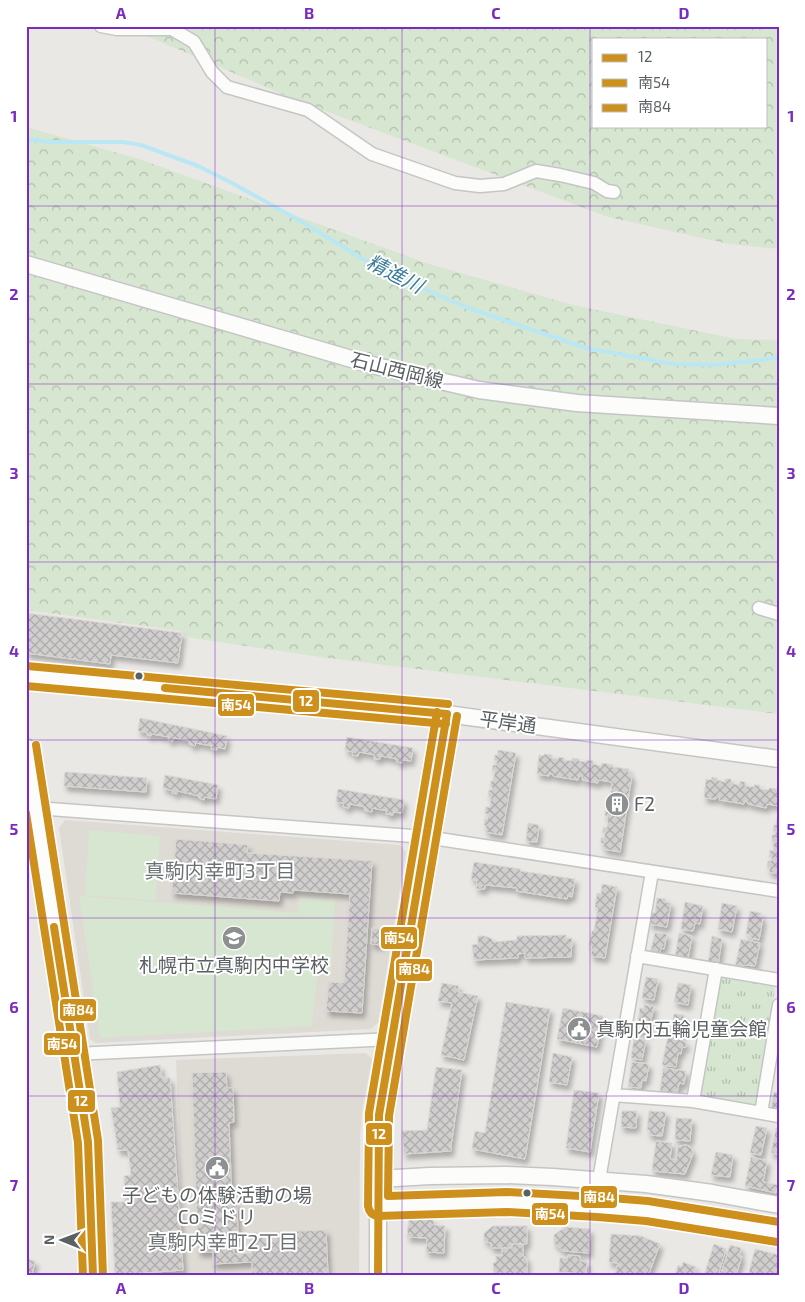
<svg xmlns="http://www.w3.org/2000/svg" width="805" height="1302" font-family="'Exo 2','Noto Sans JP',sans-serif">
	<defs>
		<pattern id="grass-tufts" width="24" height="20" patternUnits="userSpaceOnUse" patternTransform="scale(1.25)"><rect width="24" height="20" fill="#d7e6d0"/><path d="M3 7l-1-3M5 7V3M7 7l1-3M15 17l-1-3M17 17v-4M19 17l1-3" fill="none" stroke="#b1beac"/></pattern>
		<pattern id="forest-crowns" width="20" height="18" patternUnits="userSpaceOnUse" patternTransform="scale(1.25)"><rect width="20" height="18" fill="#d7e6d0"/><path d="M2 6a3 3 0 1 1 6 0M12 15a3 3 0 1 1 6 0" fill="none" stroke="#b1beac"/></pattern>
		<pattern id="building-cross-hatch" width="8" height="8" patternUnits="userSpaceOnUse" patternTransform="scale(1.25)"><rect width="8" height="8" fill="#d1cfce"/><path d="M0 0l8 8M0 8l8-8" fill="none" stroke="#adabab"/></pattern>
		<filter id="shadow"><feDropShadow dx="3" dy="5" stdDeviation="2.5" flood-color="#0004"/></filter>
	</defs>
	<rect width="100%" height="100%" fill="#eae8e5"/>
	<path fill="#dedad4" d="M65,820l335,25 6,7 -28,171 -8,6 -274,14 -6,-4 -31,-211z
		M366,1053l6,6 -10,52 -2,26 -1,139h-175l-8,-216z"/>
	<path fill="url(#grass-tufts)" d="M725,976l46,7 4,6 -18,114 -6,3 -48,-8 -2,-7 19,-111z"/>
	<path fill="url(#forest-crowns)" fill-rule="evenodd" d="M124,26h655v223l-50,-5 -121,-27 -312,-117zM594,39h172v87h-172z
		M26,127l113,32 290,105 144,41 163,34 43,1v374l-459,-57 -128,-19 -7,-3 -4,-4 -155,-21z"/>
	<path fill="#d7e6d0" d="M89,830l71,6 -4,65 -71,-6z
		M79,896l219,17 1,-15 36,2 -4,75h-14l-5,51 -212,12z"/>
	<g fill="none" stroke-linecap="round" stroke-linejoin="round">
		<path stroke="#b9e7f4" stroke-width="4" d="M26,139l24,3h73l18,3 57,21 32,16 67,37 66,40 42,22 66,28 115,39 87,16 40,1 48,-5 18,-3"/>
	</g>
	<path fill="url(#building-cross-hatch)" stroke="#dad7d4" filter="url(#shadow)" d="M26,613l156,20 -4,30 -67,-8 -1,9 -84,-11z
		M140,718l87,18 -2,13 -8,-2v3l-6,-1 1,-3 -16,-3 -1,3 -6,-2 1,-3 -16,-3 -1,3 -5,-1 1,-3 -17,-3 -1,2 -4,-1v-3l-9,-1z
		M347,737l66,11 -2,13 -9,-1v3l-5,-1v-3l-16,-3 -1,3h-6l1,-4 -16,-3 -1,4 -6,-1 1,-3 -8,-2z
		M498,750l18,3 -14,82 -16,-3v-6l-2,-1 1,-6h3v-5h-3l1,-7h4l1,-10h-3l1,-7h3v-3l-2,-1 1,-5h2l2,-10h-3l1,-6h3l1,-4 -3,-1 1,-5h3z
		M544,754l8,1 -1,3 7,1 1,-2 5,1v2l8,1v-3l7,1v2l8,1 -1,-2 7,1v3l8,2 1,-3 11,2 -1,2 17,2 -1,6h4l-12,77 -17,-3 1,-5 -3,-1v-5h3l1,-5 -3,-1 2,-5 3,1 1,-12h-3v-5h4l1,-3 -3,-1v-6l3,1 2,-20 -13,-2 -1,3 -16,-3 1,-4h-4l-1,4 -25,-4v-2h-4v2l-12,-2 2,-19 5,1z
		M65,772l82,6 -1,14 -82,-6z
		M165,775l53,10 -2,14 -12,-2v3l-5,-2v-2l-21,-5 -1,3 -5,-1 1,-2 -10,-3z
		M712,777l5,1v2l8,2v-3h6v3l3,2 5,1 1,-4 5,1v4l9,1v-2h6v4l9,1v-2l10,1v17l-12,-2 -1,4 -18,-4v-2l-4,-1v3l-25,-4 1,-3h-4v2l-12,-1 2,-19 5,1z
		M338,789l66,11 -2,13 -9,-1v3l-7,-1 1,-3 -15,-3v4l-8,-2 1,-3 -15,-3 -1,4 -6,-1 1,-4 -8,-1z
		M779,808v66l-10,-2 1,-4 -3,-1 1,-6h3l1,-4h-3l1,-7 3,1 1,-9h-2v-7h3l1,-3 -3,-1 1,-6h2z
		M528,823l11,2 -2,17 -11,-1z
		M176,839l72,6 -1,8 125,8 -10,152 -36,-2 3,-29 15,1 6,-89 -57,-4v3l-13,-1 -1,9 -107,-8z
		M474,862l46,7v2l55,8 -3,18 -4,-1 -1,3 -51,-8 1,-3 -32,-3v4h-9l1,-9 -6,-1z
		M602,884l15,3 -12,71 -14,-2 1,-10h-3l3,-15h2l4,-23 -3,-1 2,-14 4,1z
		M657,898l9,1 -1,3 6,1 -4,24 -18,-3 3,-11h3z
		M685,902l18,4 -3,18 -5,-1 -2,8 -12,-2z
		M722,903l15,3 -5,26 -14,-3z
		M750,911l11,2 -1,4 3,1 -4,22 -9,-2v-3l-4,-1z
		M372,928l11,1 -1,16 -11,-1z
		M655,933l12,1 -3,15 -3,-1 -2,7 -9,-1z
		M679,933l13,3 -4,23 -13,-2z
		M566,935v4l6,-1 -1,19 -46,1v-5l-7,1v4l-44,2 -2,-15 6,-1v-8h7l7,3 1,3 24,-2v-4z
		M712,936l10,3 -4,26 -10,-1z
		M741,939l19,4 -5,23 -11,-1 -2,3 -7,-1z
		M646,977l12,2 -4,21 -12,-2z
		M442,983l17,3 -1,6 20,4 -14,64 -23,-5 11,-52 -14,-2z
		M678,983l13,2 -3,20 -14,-3z
		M506,1002l44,7 -25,150 -53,-10 3,-18 10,2z
		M644,1005l10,1 -6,27 -11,-2 3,-23 4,1z
		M563,1008l40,8 -6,31 -40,-8z
		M674,1014l10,1 -2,20 -12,-1z
		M668,1036l13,2 -1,2 6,2v5h-4l-1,7 -3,-1 -2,14 -14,-2z
		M634,1038l12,2 -4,20 -11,-2z
		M553,1053l19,4 -5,28 -18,-3z
		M632,1062l17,2 -3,17 -4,-1 -1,8 -13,-1z
		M160,1065l2,13h8l13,192 -68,5 -4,-73h14l-1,-26 7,-1 -3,-25h-10l-7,-42 9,-1 -3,-35z
		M436,1067l26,3 -11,76v5l-47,3 -2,-23 25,-1z
		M663,1068l23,3 -2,13 -5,-1 -2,11 -17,-3z
		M226,1072l1,16h6l1,34 -5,1 3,80h5l1,33h-4v18l18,-1 -1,-20 75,-3 2,43 -76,3v-14l-39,2v-12h-15l-6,-179z
		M574,1090l25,3 -9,59 -24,-4z
		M774,1092l5,1v17l-8,-1z
		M622,1111h15l-1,17 -15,-1z
		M649,1111l17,1 -4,24 -13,-1 1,-5h-3z
		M676,1118l16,1 -2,22 -15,-1z
		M756,1126l11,2 -6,27 -11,-2z
		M776,1128h3v26l-8,-1z
		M656,1141l16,2 -2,16 6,1 2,-13 7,-2 4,1 2,2 2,6 -8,20 -33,-3z
		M716,1152l17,3 -3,22 -19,-2z
		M751,1157l16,4 -4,21 15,3 -2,8 -31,-7z
		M409,1218l25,2v5l11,1 -1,27 -18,-1 1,-14 -20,-1z
		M493,1226h34v18h-15v4h-21v-5l-7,-2v-8z
		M565,1227l25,2 -1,24 -26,-2 -9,-8v-8z
		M611,1234l30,2 19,8 -12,32h-34l4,-13 -9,-1z
		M512,1244h11v12l4,2v16l-33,-1 -1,-10 3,-1v-6h6v-8h10z
		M714,1244l12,5 -8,27h-12l-2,-1z
		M730,1245l11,3 -2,8h3l-6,20h-10l-5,-2z
		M755,1249l24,6 -1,21h-30z
		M568,1255l12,1v5h7l-1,13 -27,-2 1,-14h8z
		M26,1259l9,2 -3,15h-6z
		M683,1262l13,5 -1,4 4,2 -1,3h-23l3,-11 4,2z"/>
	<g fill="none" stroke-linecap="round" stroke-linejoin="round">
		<g stroke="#c4c5c5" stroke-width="15">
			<path id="minor" d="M101,26l16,3h55l22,13 18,30 15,15 81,23 64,44 83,29 25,3 24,-2 32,-13 24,4 34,8 13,8 7,1
				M759,608l20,6
				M36,808l390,29 353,54
				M637,956l142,24
				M74,1054l319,-15
				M613,1095l80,6 86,15
				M693,1101l23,-132
				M761,1113l18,-108
				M599,1180l53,-308"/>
		</g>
		<g stroke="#c4c5c5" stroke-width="19">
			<path id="tertiary" d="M26,264l346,101 107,25 98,13 202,13
				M26,676l421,38 332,45
				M26,747l62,395 5,134
				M378,1179l52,-3 76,-1 47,2 93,7 66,9 67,12
				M378,1206l129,-4 91,5 49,4 60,9 72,12
				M378,1276v-144l1,-17 68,-401"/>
		</g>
		<use href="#minor" stroke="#fcfcfb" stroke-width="12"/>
		<use href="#tertiary" stroke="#fcfcfb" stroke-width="16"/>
		<g stroke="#fff" stroke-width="11">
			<path id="bus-1" d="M165,688l282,26
				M54,927l34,215 5,134
				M378,1276l1,-161 68,-401"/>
		</g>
		<g stroke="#fff" stroke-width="11">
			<path id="bus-2" d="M26,686l420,38
				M437,712l-68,401 -1,93c1,6 4,9 9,10l130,-4 90,5 49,4 131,21
				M26,813l52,330 5,133"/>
		</g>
		<g stroke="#fff" stroke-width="11">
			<path id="bus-3" d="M27,666l421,38
				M457,716l-68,400 -1,80 119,-4 92,5 49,4 131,21
				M36,745l62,395 5,136"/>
		</g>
		<use href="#bus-1" stroke="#ce901d" stroke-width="8"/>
		<use href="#bus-2" stroke="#ce901d" stroke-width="8"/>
		<use href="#bus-3" stroke="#ce901d" stroke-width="8"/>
	</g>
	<path fill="none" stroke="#7b2cbf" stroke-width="1" stroke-opacity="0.55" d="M215,26v1250M402,26v1250M590,26v1250M26,206h753M26,384h753M26,562h753M26,740h753M26,918h753M26,1096h753"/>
	<defs>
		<g id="building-disc" transform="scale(1.25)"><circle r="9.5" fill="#8d9090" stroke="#fff"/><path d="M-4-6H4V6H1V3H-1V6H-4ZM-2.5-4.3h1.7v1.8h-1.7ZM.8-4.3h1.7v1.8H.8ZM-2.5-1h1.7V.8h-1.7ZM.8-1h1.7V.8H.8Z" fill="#fff"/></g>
		<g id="school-disc" transform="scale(1.25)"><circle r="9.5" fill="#8d9090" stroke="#fff"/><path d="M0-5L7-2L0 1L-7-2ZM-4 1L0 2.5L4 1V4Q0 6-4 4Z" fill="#fff"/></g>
		<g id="civic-disc" transform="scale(1.25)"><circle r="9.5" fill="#8d9090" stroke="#fff"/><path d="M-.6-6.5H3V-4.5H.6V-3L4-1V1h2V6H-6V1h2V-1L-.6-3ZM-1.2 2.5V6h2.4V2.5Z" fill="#fff"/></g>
	</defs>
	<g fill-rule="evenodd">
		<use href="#building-disc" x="617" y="804"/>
		<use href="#school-disc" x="234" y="938"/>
		<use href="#civic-disc" x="579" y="1029"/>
		<use href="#civic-disc" x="217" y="1168"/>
	</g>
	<g fill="#5b6062" stroke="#fff" stroke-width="2">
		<circle cx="139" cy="676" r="4.5"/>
		<circle cx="527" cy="1193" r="4.5"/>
	</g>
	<g text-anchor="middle" stroke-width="4" stroke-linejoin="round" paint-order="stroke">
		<g font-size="19" fill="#5b6062" stroke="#fff">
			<text transform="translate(397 370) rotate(14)" y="7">石山西岡線</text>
			<text transform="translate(508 722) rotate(8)" y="7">平岸通</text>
		</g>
		<g font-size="19" fill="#5b6062" stroke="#fff" text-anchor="start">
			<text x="634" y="811">F2</text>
			<text x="234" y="972" text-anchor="middle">札幌市立真駒内中学校</text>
			<text x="596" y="1036">真駒内五輪児童会館</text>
			<text x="217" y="1202" text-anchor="middle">子どもの体験活動の場<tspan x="217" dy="22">Coミドリ</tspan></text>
		</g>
		<g font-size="20" font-style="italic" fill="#3d7e9b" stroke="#fff">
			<text transform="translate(395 274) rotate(27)" y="7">精進川</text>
		</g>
		<g font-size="20" fill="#6c7274" stroke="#fff">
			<text x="220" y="878">真駒内幸町3丁目</text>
			<text x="223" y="1249">真駒内幸町2丁目</text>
		</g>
	</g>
	<g stroke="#fff" stroke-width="2">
		<rect x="292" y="689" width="28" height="24" rx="5" fill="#ce901d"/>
		<rect x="217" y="693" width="38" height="24" rx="5" fill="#ce901d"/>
		<rect x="380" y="926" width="38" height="24" rx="5" fill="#ce901d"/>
		<rect x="395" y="958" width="38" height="24" rx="5" fill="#ce901d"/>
		<rect x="59" y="998" width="38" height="24" rx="5" fill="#ce901d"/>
		<rect x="43" y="1032" width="38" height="24" rx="5" fill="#ce901d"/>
		<rect x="67" y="1089" width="29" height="24" rx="5" fill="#ce901d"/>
		<rect x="365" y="1122" width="28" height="24" rx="5" fill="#ce901d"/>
		<rect x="580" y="1185" width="38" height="24" rx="5" fill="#ce901d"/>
		<rect x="531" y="1202" width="38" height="24" rx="5" fill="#ce901d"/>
	</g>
	<g font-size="14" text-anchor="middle" font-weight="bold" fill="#fff">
		<text x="306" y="706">12</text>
		<text x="236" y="710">南54</text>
		<text x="399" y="943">南54</text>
		<text x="414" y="974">南84</text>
		<text x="78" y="1015">南84</text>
		<text x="62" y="1049">南54</text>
		<text x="81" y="1106">12</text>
		<text x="379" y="1139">12</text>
		<text x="599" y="1202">南84</text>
		<text x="550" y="1219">南54</text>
	</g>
	<rect width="805" height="1302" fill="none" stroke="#ffffff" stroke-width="55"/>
	<rect x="592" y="38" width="175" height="90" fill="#ffffff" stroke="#bdbfc0"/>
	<rect x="602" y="54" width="25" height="8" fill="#ce901d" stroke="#bdbfc0"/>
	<text x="638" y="62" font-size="15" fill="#5b6062">12</text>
	<rect x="602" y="79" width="25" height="8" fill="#ce901d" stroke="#bdbfc0"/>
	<text x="638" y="88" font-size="15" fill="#5b6062">南54</text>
	<rect x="602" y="104" width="25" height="8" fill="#ce901d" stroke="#bdbfc0"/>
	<text x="638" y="112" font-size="15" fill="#5b6062">南84</text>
	<g transform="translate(62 1240) rotate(271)" stroke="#ffffff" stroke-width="4" paint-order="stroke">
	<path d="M0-4L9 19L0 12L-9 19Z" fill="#5b6062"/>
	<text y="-8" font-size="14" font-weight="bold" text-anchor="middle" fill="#5b6062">N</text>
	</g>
	<rect x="28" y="28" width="750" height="1246" fill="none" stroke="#7b2cbf" stroke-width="2"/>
	<g font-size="16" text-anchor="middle" font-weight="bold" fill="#7b2cbf">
		<text x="121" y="19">A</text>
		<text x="309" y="19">B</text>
		<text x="496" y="19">C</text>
		<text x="684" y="19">D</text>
		<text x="14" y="122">1</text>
		<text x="791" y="122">1</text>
		<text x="14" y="300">2</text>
		<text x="791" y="300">2</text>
		<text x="14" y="479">3</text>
		<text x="791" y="479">3</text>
		<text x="14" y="657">4</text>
		<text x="791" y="657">4</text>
		<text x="14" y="835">5</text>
		<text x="791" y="835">5</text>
		<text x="14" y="1013">6</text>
		<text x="791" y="1013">6</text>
		<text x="14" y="1191">7</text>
		<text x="791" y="1191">7</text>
		<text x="121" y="1294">A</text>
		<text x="309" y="1294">B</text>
		<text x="496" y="1294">C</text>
		<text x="684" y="1294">D</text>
	</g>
</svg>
